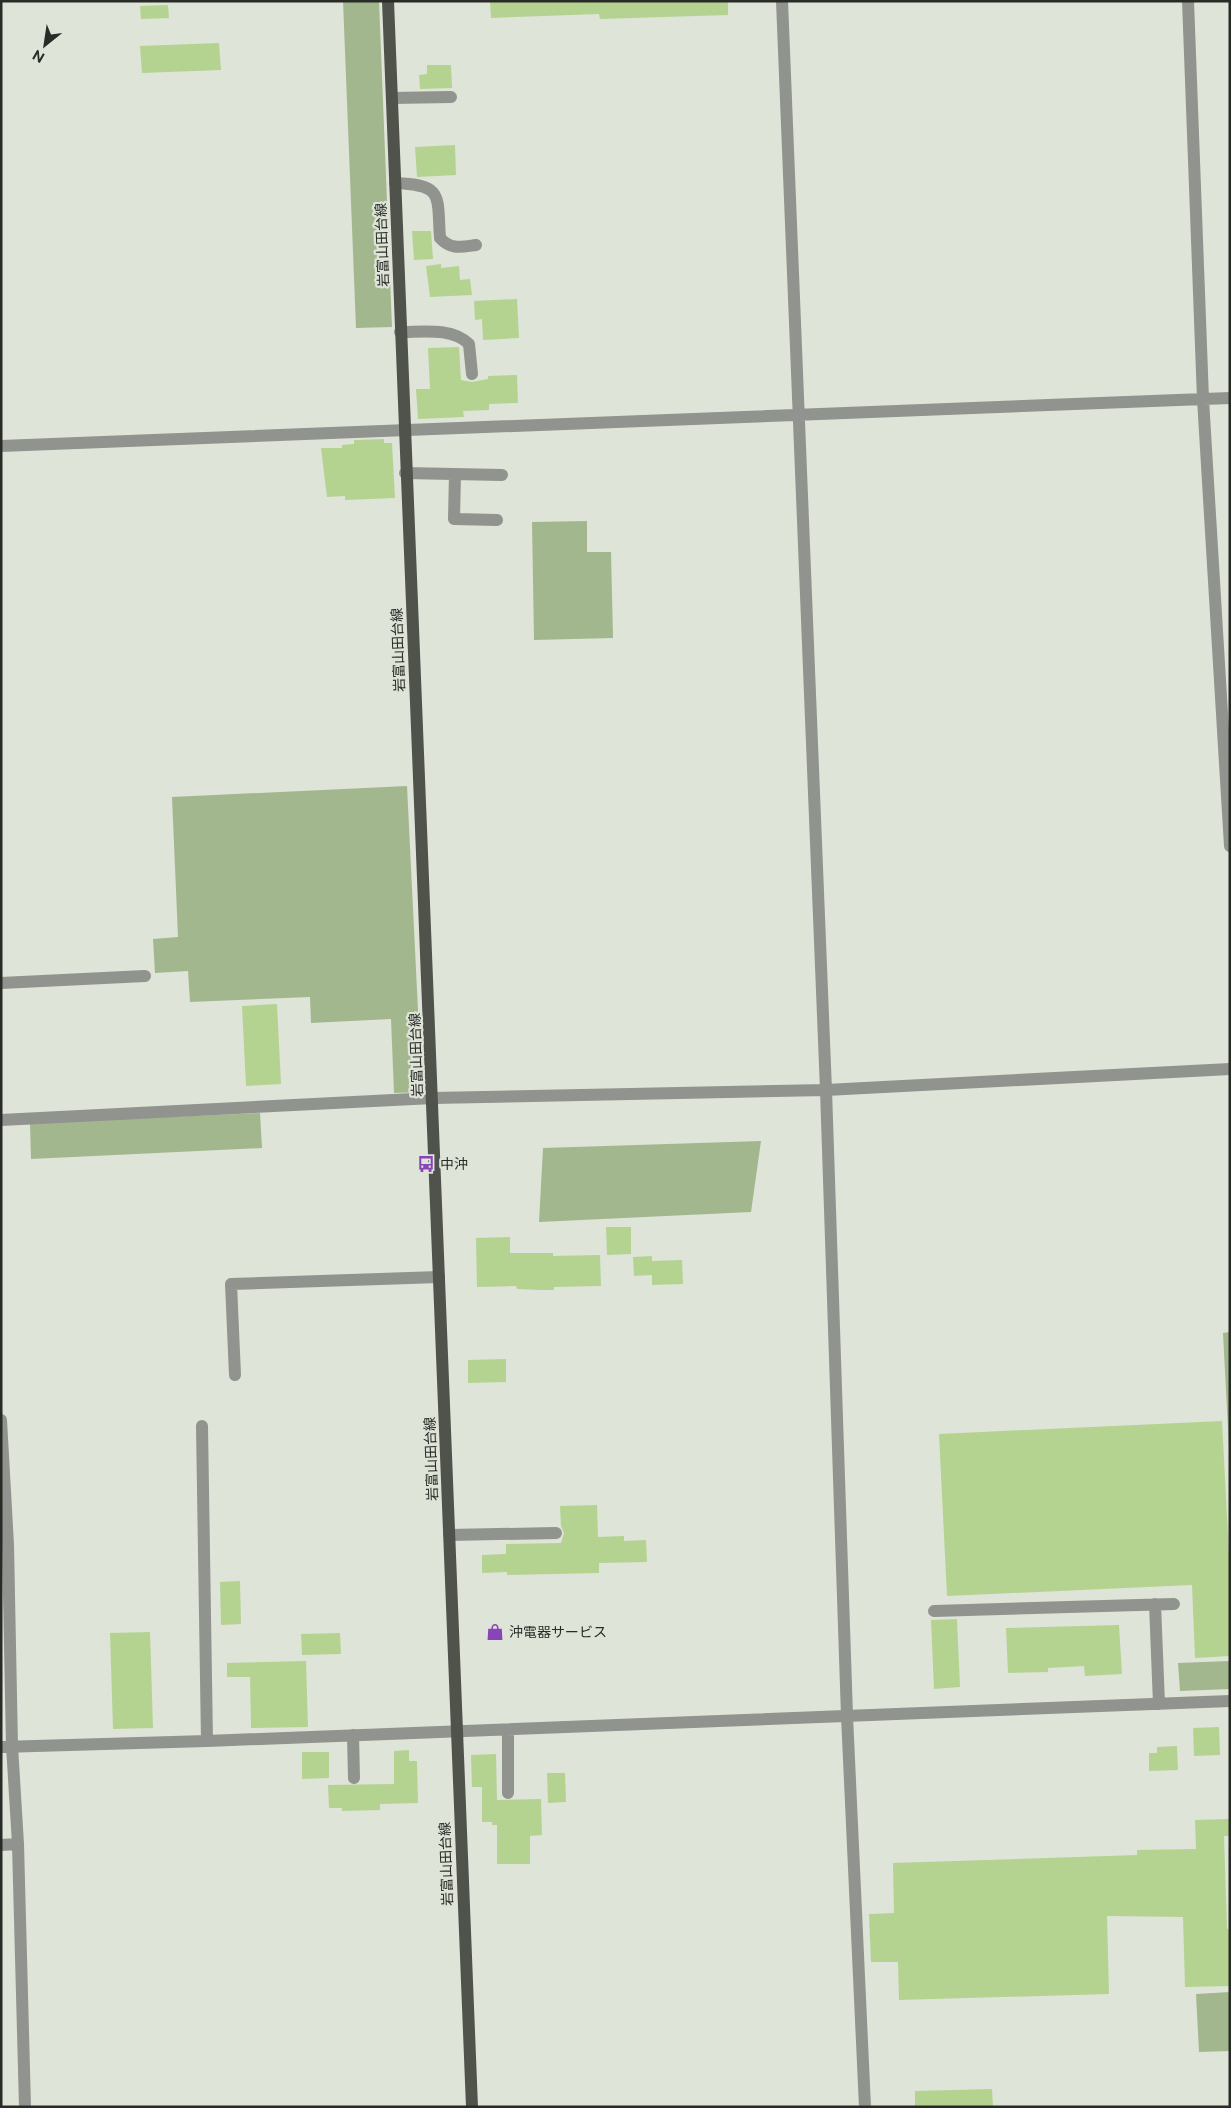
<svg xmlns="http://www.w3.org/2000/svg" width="1231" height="2108" font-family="'Public Sans','Noto Sans JP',sans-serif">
	<rect width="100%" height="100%" fill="#dee4d8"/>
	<path fill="#a3b78e" d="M343,1h36l13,326 -36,1z
		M587,521v31h24l2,86 -79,2 -2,-118z
		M407,786l15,306 -28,1 -3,-74 -80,4 -1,-26 -120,5 -2,-31 -33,2 -2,-34 25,-2 -6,-140z
		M260,1113l2,35 -231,11 -1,-36z
		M761,1141l-10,71 -212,10 4,-74z
		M1230,1332v135l-7,-134z
		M1230,1661v28l-50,2 -2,-28z
		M1230,1992v59l-31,1 -3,-58z"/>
	<path fill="#b4d391" d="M490,1h238v14l-128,4 -1,-5 -108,4z
		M168,5l1,13 -28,1 -1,-13z
		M219,43l2,27 -79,3 -2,-27z
		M427,65h24l1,23 -32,1 -1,-14 8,-1z
		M455,145l1,30 -39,2 -2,-30z
		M412,231h19l2,28 -19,1z
		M441,264v4l18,-2 1,14 10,-1 2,16 -42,2 -4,-31z
		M517,299l2,39 -36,2 -1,-21 -7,1 -1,-19z
		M459,347l2,33 11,2 16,-3v-3l29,-1 1,28 -29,1v6l-26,1 1,6 -46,2 -2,-30h14l-2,-41z
		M384,439v4h8l3,55 -50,2v-4l-18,1 -6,-49h21v-3l12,-1v-4z
		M277,1004l4,80 -35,2 -4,-80z
		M606,1227h25v27l-24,1z
		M510,1237v16h43v3l47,-1 1,31 -47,1v3h-14l-23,-1 -1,-3 -39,1 -1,-49z
		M652,1256v5l30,-1 1,24 -31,1v-10l-18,1 -1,-19z
		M506,1359v23l-38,1v-23z
		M1222,1421l8,154v81l-35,2 -3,-73 -245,11 -8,-162z
		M597,1505l1,32 26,-1v5l22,-1 1,22 -48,1v10l-92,2v-3l-25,1v-18l24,-1v-10l55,-1 3,-10 -3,-7 -1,-20z
		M240,1581l1,43 -20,1 -1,-43z
		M957,1619l3,68 -26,2 -3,-69z
		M1119,1625l3,49 -37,2 -1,-10 -36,2v4l-40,1 -2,-45z
		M150,1632l3,96 -40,1 -3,-96z
		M340,1633l1,21 -39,1 -1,-21z
		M306,1661l2,66 -57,1 -1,-51h-23v-14z
		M1219,1727l1,28 -26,1 -1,-28z
		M1177,1746l1,24 -29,1v-18h8v-6z
		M409,1750v11h8l1,42 -38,1v6l-38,1v-3h-13l-1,-23 66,-1v-33z
		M302,1752h27v26l-27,1z
		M496,1754l1,46 44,-1 1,36 -12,1v28h-33v-39h-5v-3h-10v-35h-10l-1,-32z
		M547,1773h18l1,29 -18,1z
		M1229,1819l1,17h-6l3,93h3v57l-45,1 -2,-70 -76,-1 2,78 -210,6 -1,-38h-27l-2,-48 25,-1 -1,-50 244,-8v-5l59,-1 -1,-29z
		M992,2089l1,18h-78v-16z"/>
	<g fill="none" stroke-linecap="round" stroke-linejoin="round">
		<path stroke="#90938e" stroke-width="12" d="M782,1l44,1089 21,626 18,391
			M1188,1l15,398 27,447
			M392,98l59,-1
			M395,183c49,2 42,12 45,55 11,12 21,9 36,7
			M400,332c22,0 52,-5 69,12l3,30
			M1,446l1229,-48
			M405,473l97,2
			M455,474l-1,45 43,1
			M1,983l144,-7
			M1,1120l432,-22 393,-8 404,-21
			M235,1375l-4,-91 208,-7
			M1,1420l7,125 4,201 6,98 7,263
			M202,1426l5,315
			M449,1535l107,-2
			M1155,1604l4,100
			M934,1611l240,-7
			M508,1730v63
			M353,1735l1,43
			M1,1747l206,-6 1023,-40
			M1,1845l17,-1"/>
		<path stroke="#4f534b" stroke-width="12" d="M388,1l84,2106"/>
	</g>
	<defs>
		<g id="bus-bare" transform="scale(1.35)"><path d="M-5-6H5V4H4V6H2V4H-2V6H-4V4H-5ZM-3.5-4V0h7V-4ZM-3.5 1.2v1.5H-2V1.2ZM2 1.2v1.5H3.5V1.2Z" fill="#8944b8" stroke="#dee4d8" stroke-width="2.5" paint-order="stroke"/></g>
		<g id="shop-bare" transform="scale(1.35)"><path d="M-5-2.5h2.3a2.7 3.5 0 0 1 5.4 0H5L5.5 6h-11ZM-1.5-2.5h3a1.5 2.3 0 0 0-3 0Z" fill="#8944b8" stroke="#dee4d8" stroke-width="2.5" paint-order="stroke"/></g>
	</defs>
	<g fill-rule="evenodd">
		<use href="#bus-bare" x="426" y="1164"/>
		<use href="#shop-bare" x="495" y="1632"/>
	</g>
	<g text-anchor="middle" stroke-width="4.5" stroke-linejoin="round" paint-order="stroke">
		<g font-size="14" fill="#292b27" stroke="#dee4d8">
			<text transform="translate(382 245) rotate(-92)" y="5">岩富山田台線</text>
			<text transform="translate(398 650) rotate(-92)" y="5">岩富山田台線</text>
			<text transform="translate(416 1055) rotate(-92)" y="5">岩富山田台線</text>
			<text transform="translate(431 1459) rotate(-92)" y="5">岩富山田台線</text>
			<text transform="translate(446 1864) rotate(-92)" y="5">岩富山田台線</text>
		</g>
		<g font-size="14" fill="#292b27" stroke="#dee4d8" text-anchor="start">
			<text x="440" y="1169">中沖</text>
			<text x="509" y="1637">沖電器サービス</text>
		</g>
	</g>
	<rect width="1231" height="2108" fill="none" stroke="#292b27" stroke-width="5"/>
	<g transform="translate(45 45) rotate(210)" stroke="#dee4d8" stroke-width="4" paint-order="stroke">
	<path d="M0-4L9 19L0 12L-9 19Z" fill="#292b27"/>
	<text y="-8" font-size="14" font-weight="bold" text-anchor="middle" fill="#292b27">N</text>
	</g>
</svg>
